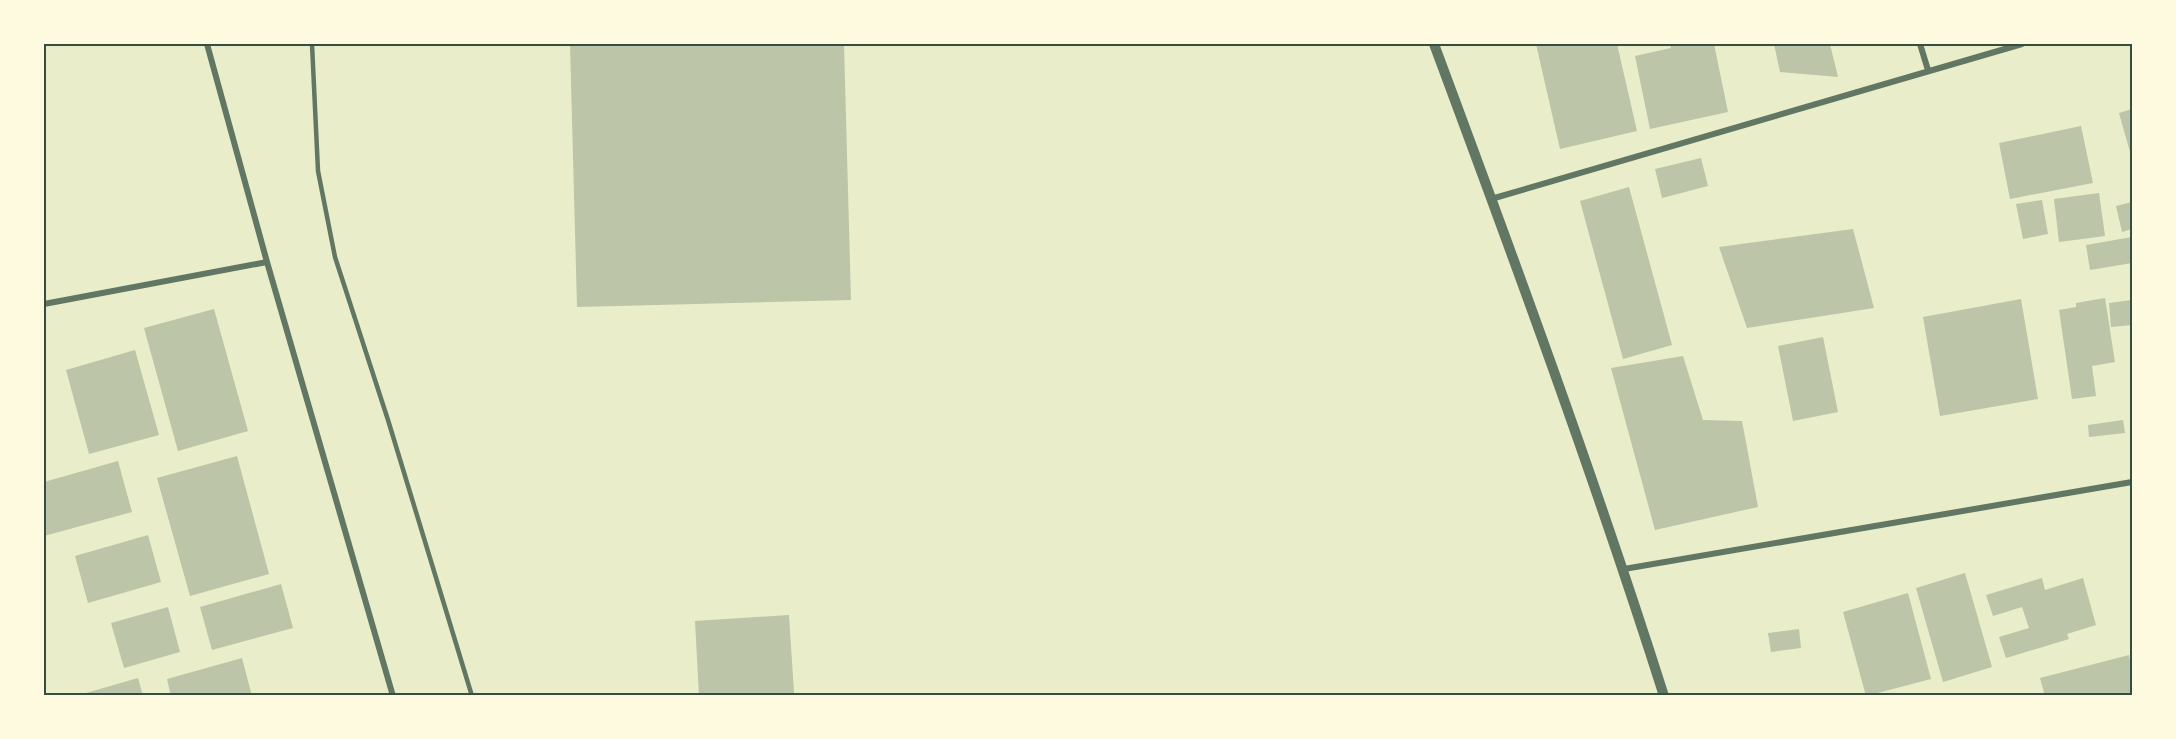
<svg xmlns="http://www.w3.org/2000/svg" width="2176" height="739" font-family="'Space Grotesk',sans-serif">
	<rect width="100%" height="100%" fill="#e9edc9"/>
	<path fill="#bcc5a7" d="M570,44h274l7,256 -274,7z
		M1536,44h81l20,87 -77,18z
		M1670,44h44l14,68 -78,17 -15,-73 36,-8z
		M1774,44h56l8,33 -58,-5z
		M2132,109v50l-13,-46z
		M2081,126l12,57 -83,16 -11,-56z
		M1701,158l7,28 -46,12 -7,-29z
		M1629,187l43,158 -49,14 -43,-158z
		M2099,193l6,43 -46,6 -5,-43z
		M2042,200l6,34 -25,5 -7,-35z
		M2132,202v27l-10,3 -6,-26z
		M1853,229l21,79 -127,20 -28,-81z
		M2132,237v26l-42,7 -4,-25z
		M2105,298l10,64 -23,4 4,30 -24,3 -13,-89 17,-3v-4z
		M2021,299l17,100 -98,17 -17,-99z
		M2132,300v25l-21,2 -2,-24z
		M214,309l34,122 -70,20 -34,-123z
		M1823,337l15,75 -45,9 -15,-75z
		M135,350l24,85 -70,19 -23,-84z
		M1683,356l20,64 39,1 16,86 -103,23 -44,-162z
		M2123,420l2,13 -36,4 -1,-12z
		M237,456l32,118 -79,22 -33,-118z
		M118,461l14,51 -88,24v-54z
		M148,535l13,47 -73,21 -13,-47z
		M1965,573l27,94 -49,15 -27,-94z
		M2042,578l3,12 38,-12 13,47 -29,9 2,5 -63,19 -7,-21 30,-9 -7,-21 -29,9 -7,-21z
		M281,584l12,44 -81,22 -12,-43z
		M1908,593l23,86 -65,17 -23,-84z
		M168,607l12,45 -56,16 -13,-45z
		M789,615l5,78 -95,3 -4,-75z
		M1799,629l2,19 -30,4 -3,-19z
		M2129,655l3,15v26h-87l-5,-18z
		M242,658l10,38h-81l-4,-17z
		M138,678l5,18h-57v-3z"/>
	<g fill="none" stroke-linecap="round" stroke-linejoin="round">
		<path stroke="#617663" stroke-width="4.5" d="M312,44l6,127 17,86 53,163 84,276"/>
		<path stroke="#617663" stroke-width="6" d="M207,44l60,218 126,434
			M1920,44l8,26
			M1491,199l531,-155
			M44,304l223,-42
			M1624,569l508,-87"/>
		<path stroke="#617663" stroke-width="10" d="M1434,44c80,215 160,432 230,652"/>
	</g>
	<rect width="2176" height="739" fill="none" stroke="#fefae0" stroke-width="90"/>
	<rect x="45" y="45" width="2086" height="649" fill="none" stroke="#344e41" stroke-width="2"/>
</svg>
